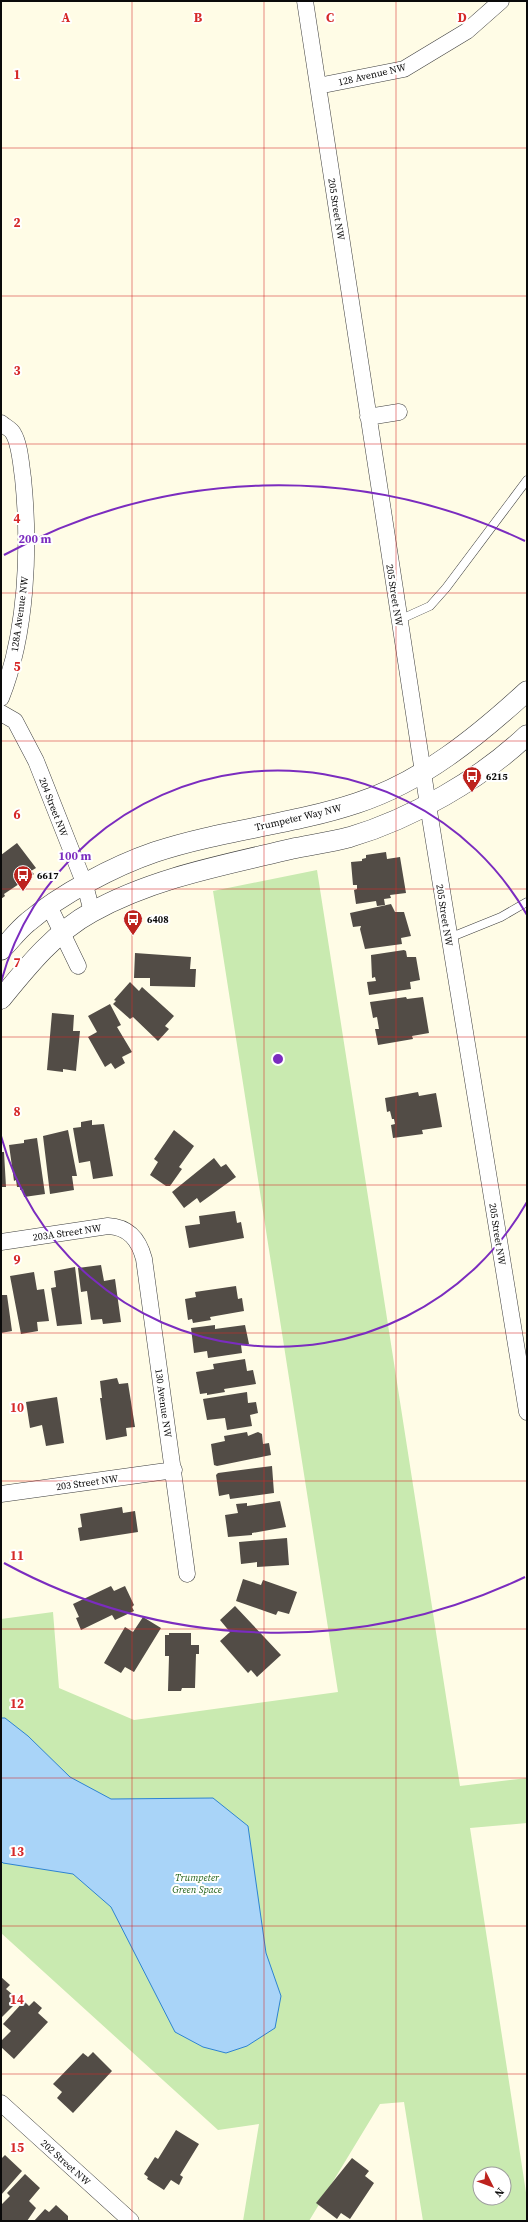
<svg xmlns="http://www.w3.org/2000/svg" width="528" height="2222" font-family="'Source Serif 4',serif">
	<rect width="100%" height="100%" fill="#fffce6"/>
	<path fill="#c9eab0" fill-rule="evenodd" d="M317,870l143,916 67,-8v45l-57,5 57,371v22h-104l-19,-119 -24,2 -71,117h-66l16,-97 -41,6 -217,-197v-314l52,-7 6,76 75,32 204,-28 -125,-801zM480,2174h24v24h-24z"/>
	<path fill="#a9d4f8" stroke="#2d83d2" d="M1,1718h4l23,18 42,41 41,22 102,-1 35,28 18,127 15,43 -6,32 -28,18 -21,7 -23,-6 -28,-15 -64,-125 -38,-33 -70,-11 -2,-2z"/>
	<path fill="#524c46" d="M17,843l19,25 -5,3 3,3 -30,20 1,2 -4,3v-44z
		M386,852l1,7 13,-2 6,36 -16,2 1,3 -7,1 1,6 -8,1 -1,-5 -20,3 -2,-14 3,-1v-4h-4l-2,-23 11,-1v-2l4,-1v-3z
		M391,904l4,8h9l7,24 -10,2 1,6 -37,5 -5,-20 1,-3 -8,1 -3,-14z
		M404,950l2,1 1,6h9l4,23 -10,2 1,7 -42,6 -2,-13 9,-1 -1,-4 -3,1 -1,-23z
		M135,953l56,4 -1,12h6l-1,18 -45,-1v-8h-16z
		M130,982l9,9 3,-4 32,29 -9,10 4,3 -11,12 -25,-24 -3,2 -17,-15 3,-3 -2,-1z
		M406,997l1,2 16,-2 6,36 -17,3 1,3 -35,6 -3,-16h4l-2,-12 -4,1 -3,-16z
		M110,1004l11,21 -4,2 15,25 -10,5 3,6 -10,6 -4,-6 -6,4 -17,-30 9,-5 -9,-16z
		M52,1013l22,2 -1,16h7l-4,40 -13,-2v3l-16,-2z
		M418,1092l1,4 17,-3 6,34 -20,3 1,4 -30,4 -2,-13 4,-1 -1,-5h-2l-2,-8 -3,1 -2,-14z
		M92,1120v5l12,-1 9,52 -20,3 -3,-18 -11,2 -6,-35 8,-1v-5z
		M68,1130l9,46h-5l2,14 -24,4 -7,-58z
		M174,1130l20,16 -15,21 3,2 -12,17h-4l-16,-11 8,-13 -4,-3z
		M37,1138l8,56 -21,3 -1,-8 -3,1v-3h-3l-1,-7 -2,1 -5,-36 15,-2v-3z
		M1,1152h3l2,35h-5z
		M214,1158l7,9 5,-3 10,13 -36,26 -3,-5 -13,10 -12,-16z
		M235,1211l2,12 4,-1 3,16 -55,10 -4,-22 15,-2 -1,-8z
		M101,1265l3,16 11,-2 6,43 -18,2 -1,-5 -11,1 -4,-29 -6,1 -3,-24z
		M75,1267l7,57 -25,2 -6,-38 5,-1 -2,-16z
		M34,1272l3,18 7,-1 5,32 -12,1 1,9 -17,3 -11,-58z
		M236,1286l2,13 4,-1 2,13 -34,6 1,3 -18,3 -1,-4 -4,1 -3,-21 11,-2 -1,-5z
		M1,1295h6l5,36 -11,2z
		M215,1325v4l30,-4 4,19 -8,1 1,8 -34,5 -1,-7 -13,2 -3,-25z
		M245,1359l2,12 6,-1 3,14 -32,5 1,3 -18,3v-2l-7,1 -4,-22 18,-3 -1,-5z
		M117,1378l2,6 9,-1 7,44 -9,1 1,8 -21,4 -6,-42h2l-2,-17z
		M247,1392l1,11 8,-1 2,11 -8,2 2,11 -25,4 -2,-12 -18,2 -4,-21z
		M57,1397l7,46 -18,3 -4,-21 -12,3 -4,-26z
		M247,1432l1,4 10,-4 4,2 1,10 6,-1 2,12 -54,11 -3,-1 -3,-21 14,-3 -1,-5z
		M272,1466l2,27 -44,6 -1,-5 -10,2 -3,-21 2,-2z
		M280,1501l6,26 -34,6v2l-24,2 -3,-22 13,-2 -2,-9 11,-1v3z
		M122,1507l1,6 12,-2 3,21 -58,9 -2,-13 4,-1 -2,-13z
		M287,1538l2,27 -32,2v-5l-16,2 -2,-22z
		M243,1579l18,6 2,-5 34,12 -8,22 -11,-3 -2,4 -40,-14z
		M111,1586l3,5 11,-5 9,19 -2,2 2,4 -19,9 -3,-5 -31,15 -5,-12 3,-1 -6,-13z
		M235,1606l46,49 -24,22 -6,-7 -3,3 -28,-32 10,-9 -10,-12z
		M143,1617l18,11 -27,44 -9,-5 -4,6 -17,-10 21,-36 8,5z
		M169,1633h22v12h8v9h-3l-1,34h-13l-1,3h-13l1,-35h-4v-21h4z
		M1,1977l9,8 -4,4 13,11 -18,18z
		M24,2001l5,5 5,-5 8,7 -4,5 10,9 -34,37 -13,-12v-6l10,-10 -8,-7z
		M93,2052l19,19 -39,42 -16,-15 5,-6 -9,-8 30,-31 5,4z
		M176,2130l23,14 -19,31 3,2 -4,8 -8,-5 -7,10 -17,-11 1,-2 -4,-3 11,-17 3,2z
		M5,2155l17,16 -21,24v-36z
		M352,2158l17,13 -4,5 9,7 -24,36 -9,-6 -4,6 -21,-16z
		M25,2174l15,14 -11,13 7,7 -9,13h-26v-16l9,-9 -3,-3z
		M56,2205l12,11v5h-34l11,-12 4,3z"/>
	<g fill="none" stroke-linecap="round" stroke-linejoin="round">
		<g stroke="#3d3d3d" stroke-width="9">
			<path id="service" d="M399,620l31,-14 16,-18 81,-108
				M449,938l52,-21 26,-15"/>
		</g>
		<g stroke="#3d3d3d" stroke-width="17">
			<path id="minor" d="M305,1l123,804 99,607
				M318,86l86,-17 63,-38 34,-30
				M368,417l31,-5
				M1,423c3,3 10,6 12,10 7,11 8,32 10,45 7,69 4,155 -22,220
				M1,713l14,8 21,40 49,124 7,27
				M49,906l29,60
				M1,1242l107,-16c21,1 31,14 36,33l43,315
				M1,1494l173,-24
				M1,2103l130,118"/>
		</g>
		<g stroke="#3d3d3d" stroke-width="21">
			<path id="tertiary" d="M1,950c9,-9 17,-20 27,-28 33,-28 86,-56 127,-70 66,-22 136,-27 202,-49 65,-21 121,-67 170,-112
				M1,999c26,-32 54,-67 91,-87 61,-34 132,-47 199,-63 19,-4 40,-7 59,-12 61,-18 131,-58 177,-102"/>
		</g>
		<use href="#service" stroke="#fff" stroke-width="8"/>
		<use href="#minor" stroke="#fff" stroke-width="16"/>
		<use href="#tertiary" stroke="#fff" stroke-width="20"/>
	</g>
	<path fill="none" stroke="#d62828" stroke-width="1" stroke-opacity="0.55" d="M132,1v2220M264,1v2220M396,1v2220M1,148h526M1,296h526M1,444h526M1,593h526M1,741h526M1,889h526M1,1037h526M1,1185h526M1,1333h526M1,1481h526M1,1629h526M1,1778h526M1,1926h526M1,2074h526"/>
	<g fill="none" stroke="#7b2cbf" stroke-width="2">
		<path d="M527 1202A287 287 0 0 1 1 1136M1 982A287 287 0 0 1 527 915"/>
		<path d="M525 1577A574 574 0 0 1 4 1563M4 555A574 574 0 0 1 525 541"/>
	</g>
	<defs>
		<g id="bus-pin" transform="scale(1)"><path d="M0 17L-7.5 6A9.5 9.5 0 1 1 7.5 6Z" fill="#bd231e" stroke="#fff"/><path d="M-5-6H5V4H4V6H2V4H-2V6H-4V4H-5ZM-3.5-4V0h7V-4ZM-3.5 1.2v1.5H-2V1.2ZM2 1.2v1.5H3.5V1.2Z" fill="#fff"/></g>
	</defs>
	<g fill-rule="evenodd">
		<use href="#bus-pin" x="472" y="776"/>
		<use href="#bus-pin" x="23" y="875"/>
		<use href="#bus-pin" x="133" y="919"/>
	</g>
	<g text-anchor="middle" stroke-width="4" stroke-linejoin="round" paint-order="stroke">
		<g font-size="10" fill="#0a0a0a" stroke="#fff">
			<text transform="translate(372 74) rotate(-13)" y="4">128 Avenue NW</text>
			<text transform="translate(337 209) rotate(81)" y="4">205 Street NW</text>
			<text transform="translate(395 595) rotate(81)" y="4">205 Street NW</text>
			<text transform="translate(19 614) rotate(-82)" y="4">128A Avenue NW</text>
			<text transform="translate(54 807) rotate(69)" y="4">204 Street NW</text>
			<text transform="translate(298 817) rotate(-13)" y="4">Trumpeter Way NW</text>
			<text transform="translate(445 915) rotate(81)" y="4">205 Street NW</text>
			<text transform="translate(67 1232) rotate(-8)" y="4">203A Street NW</text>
			<text transform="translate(498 1234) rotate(81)" y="4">205 Street NW</text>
			<text transform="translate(164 1403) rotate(82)" y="4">130 Avenue NW</text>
			<text transform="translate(87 1482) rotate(-8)" y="4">203 Street NW</text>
			<text transform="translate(66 2162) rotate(42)" y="4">202 Street NW</text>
		</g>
		<g font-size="10" font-weight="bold" fill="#0a0a0a" stroke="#fff" text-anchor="start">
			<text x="486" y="780">6215</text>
			<text x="37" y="879">6617</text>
			<text x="147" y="923">6408</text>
		</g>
		<g font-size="10" font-style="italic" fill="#236219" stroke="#fff">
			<text x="197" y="1881">Trumpeter<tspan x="197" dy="12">Green Space</tspan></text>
		</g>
	</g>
	<g font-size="13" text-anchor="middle" font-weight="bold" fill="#d62828" stroke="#fff" stroke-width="4" stroke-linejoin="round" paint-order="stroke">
		<text x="66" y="22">A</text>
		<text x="198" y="22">B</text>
		<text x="330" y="22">C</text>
		<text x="462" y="22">D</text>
		<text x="17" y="79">1</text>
		<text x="17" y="227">2</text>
		<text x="17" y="375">3</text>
		<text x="17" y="523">4</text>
		<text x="17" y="671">5</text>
		<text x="17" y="819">6</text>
		<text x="17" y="967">7</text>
		<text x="17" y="1116">8</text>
		<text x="17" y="1264">9</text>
		<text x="17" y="1412">10</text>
		<text x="17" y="1560">11</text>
		<text x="17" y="1708">12</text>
		<text x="17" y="1856">13</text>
		<text x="17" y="2004">14</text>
		<text x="17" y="2152">15</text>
	</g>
	<circle cx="278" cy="1059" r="6" fill="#7b2cbf" stroke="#fff" stroke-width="2"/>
	<g font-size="12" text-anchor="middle" font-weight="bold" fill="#7b2cbf" stroke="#fff" stroke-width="4" stroke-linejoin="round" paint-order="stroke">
		<text x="35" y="543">200 m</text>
		<text x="75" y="860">100 m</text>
	</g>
	<rect width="528" height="2222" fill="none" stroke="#0a0a0a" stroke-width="4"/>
	<g transform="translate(492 2186) rotate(132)"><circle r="19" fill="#ffffff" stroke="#9d9d9d"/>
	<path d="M0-3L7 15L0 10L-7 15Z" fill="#bd231e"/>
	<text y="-6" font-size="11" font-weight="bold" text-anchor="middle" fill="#0a0a0a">N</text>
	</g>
</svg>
